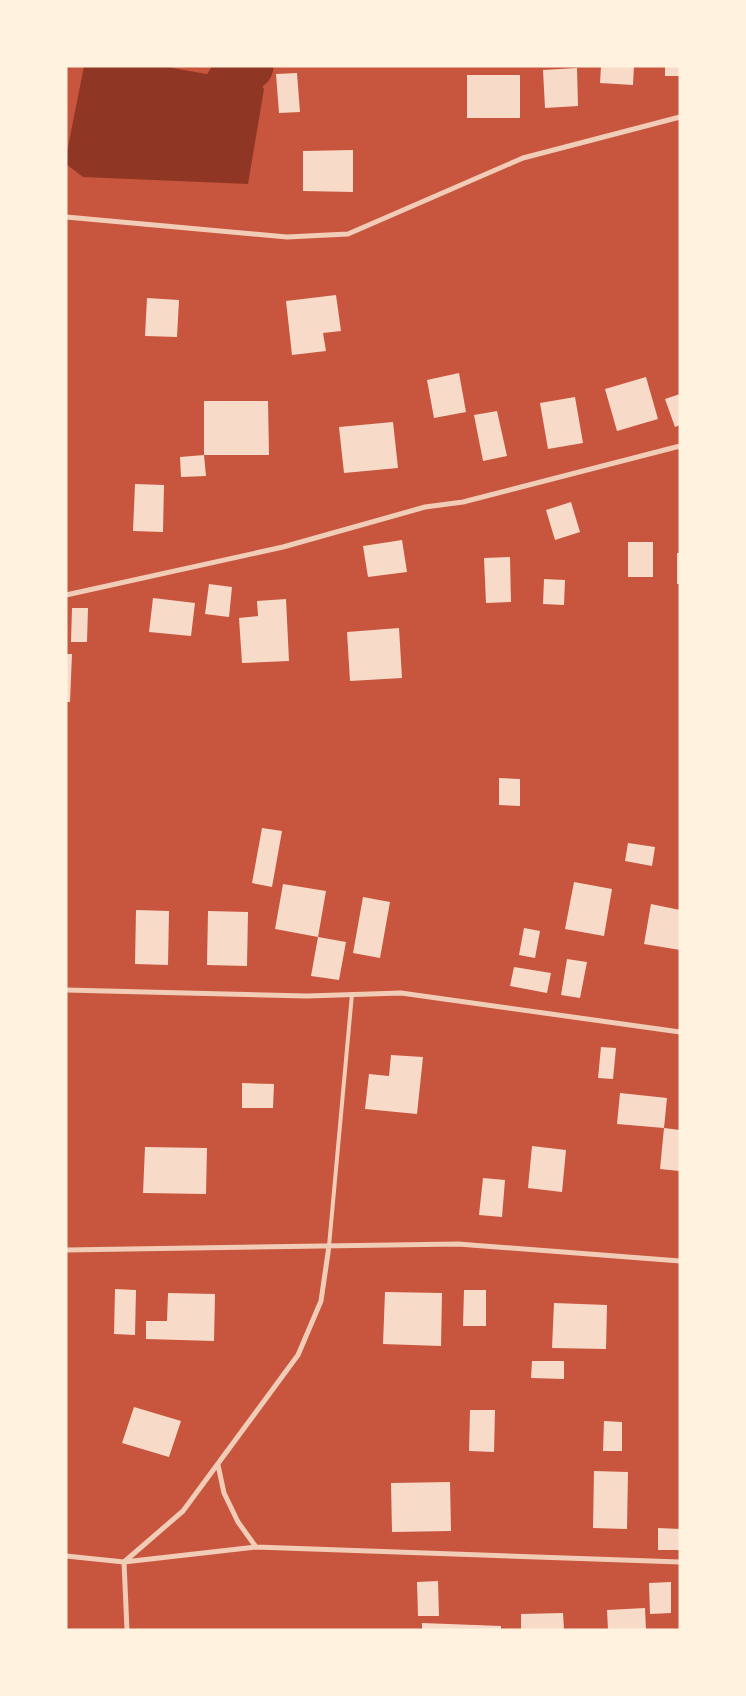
<svg xmlns="http://www.w3.org/2000/svg" width="746" height="1696" font-family="'Exo 2',sans-serif">
	<rect width="100%" height="100%" fill="#c8553d"/>
	<path fill="#8f3625" d="M84,66h86l18,17 48,1 18,-10 10,15 -16,95 -165,-7 -17,-13v-7z"/>
	<g fill="none" stroke-linecap="round" stroke-linejoin="round">
		<path stroke="#8f3625" stroke-width="49" d="M122,66l1,18 96,17 22,-35h8"/>
	</g>
	<path fill="#f7dbc8" d="M601,66h33l-1,19 -33,-2z
		M665,66h15v10h-15z
		M577,68l1,38 -33,2 -2,-38z
		M297,73l3,39 -21,1 -3,-39z
		M467,75h53v43h-53z
		M353,150v42l-50,-1v-40z
		M336,295l5,36 -18,2 3,18 -34,4 -6,-54z
		M147,298l32,2 -2,37 -32,-1z
		M459,373l7,39 -32,6 -7,-38z
		M646,377l12,42 -41,12 -12,-42z
		M680,394v31l-5,2 -10,-28z
		M575,397l8,46 -35,6 -8,-46z
		M204,401h64l1,54h-65l2,21 -25,1 -1,-20 24,-2z
		M497,411l10,45 -24,5 -9,-46z
		M393,422l5,46 -54,5 -5,-46z
		M135,484l29,1 -1,47 -30,-1z
		M571,502l9,30 -25,8 -9,-30z
		M402,540l5,32 -39,5 -5,-31z
		M628,542h25v35h-25z
		M677,553h3v31h-3z
		M510,557l1,45 -25,1 -2,-45z
		M544,579l21,1 -1,25 -21,-1z
		M209,584l23,3 -3,30 -24,-3z
		M153,598l42,5 -4,33 -42,-4z
		M286,599l3,62 -47,2 -3,-45 19,-2 -1,-15z
		M72,608h16l-1,34h-16z
		M399,628l3,50 -52,3 -3,-49z
		M66,654h6l-2,48h-4z
		M499,778l21,1v27l-21,-1z
		M262,828l20,3 -10,56 -20,-4z
		M628,843l27,4 -3,19 -27,-5z
		M574,882l38,7 -8,47 -39,-7z
		M283,884l43,7 -8,46 -43,-8z
		M363,897l27,5 -10,56 -27,-5z
		M651,904l29,6v40l-36,-6z
		M136,910l33,1 -1,54 -33,-1z
		M208,911l40,1 -1,54 -40,-1z
		M524,928l16,3 -5,27 -16,-3z
		M318,937l28,5 -7,38 -28,-4z
		M567,959l20,3 -7,36 -19,-3z
		M514,967l37,6 -4,20 -37,-7z
		M601,1047l15,1 -3,31 -15,-1z
		M391,1055l32,2 -6,57 -52,-5 4,-35 20,2z
		M242,1083l32,1 -1,24h-31z
		M620,1093l47,5 -3,30 16,2 -1,41 -19,-2 4,-41 -47,-4z
		M532,1146l34,4 -4,42 -34,-4z
		M145,1147l62,1 -1,46 -63,-1z
		M483,1178l22,2 -3,37 -23,-2z
		M115,1289l21,1 -1,45 -21,-1z
		M464,1290h22v36h-23z
		M385,1292l57,1 -1,53 -58,-2z
		M168,1293l47,1 -1,47 -68,-2v-18h21z
		M554,1303l53,2 -1,44 -54,-1z
		M532,1361h32v18l-33,-1z
		M134,1407l47,14 -12,36 -47,-14z
		M470,1410h25l-1,42 -25,-1z
		M604,1421l18,1v29h-19z
		M594,1471l34,1 -1,57 -34,-1z
		M450,1482l1,49 -59,1 -1,-49z
		M658,1528l22,1v21h-22z
		M438,1581l1,35h-21l-1,-34z
		M671,1582v31l-21,1 -1,-31z
		M645,1608l1,22h-38l-1,-20z
		M563,1613l1,17h-43v-16z
		M422,1623l79,3v4h-79z"/>
	<g fill="none" stroke-linecap="round" stroke-linejoin="round">
		<path stroke="#f1ccb7" stroke-width="4" d="M329,1246l23,-252"/>
		<path stroke="#f1ccb7" stroke-width="5" d="M66,217l221,20 61,-3 175,-76 157,-41
			M66,595l217,-48 142,-40 38,-5 217,-56
			M66,990l241,6 94,-3 279,39
			M66,1250l392,-6 222,17
			M218,1465l6,28 14,29 18,25
			M66,1556l58,6 132,-15 424,15
			M127,1630l-3,-68 59,-51 115,-156 23,-54 8,-55"/>
	</g>
	<rect width="746" height="1696" fill="none" stroke="#fff3e0" stroke-width="135"/>
</svg>
